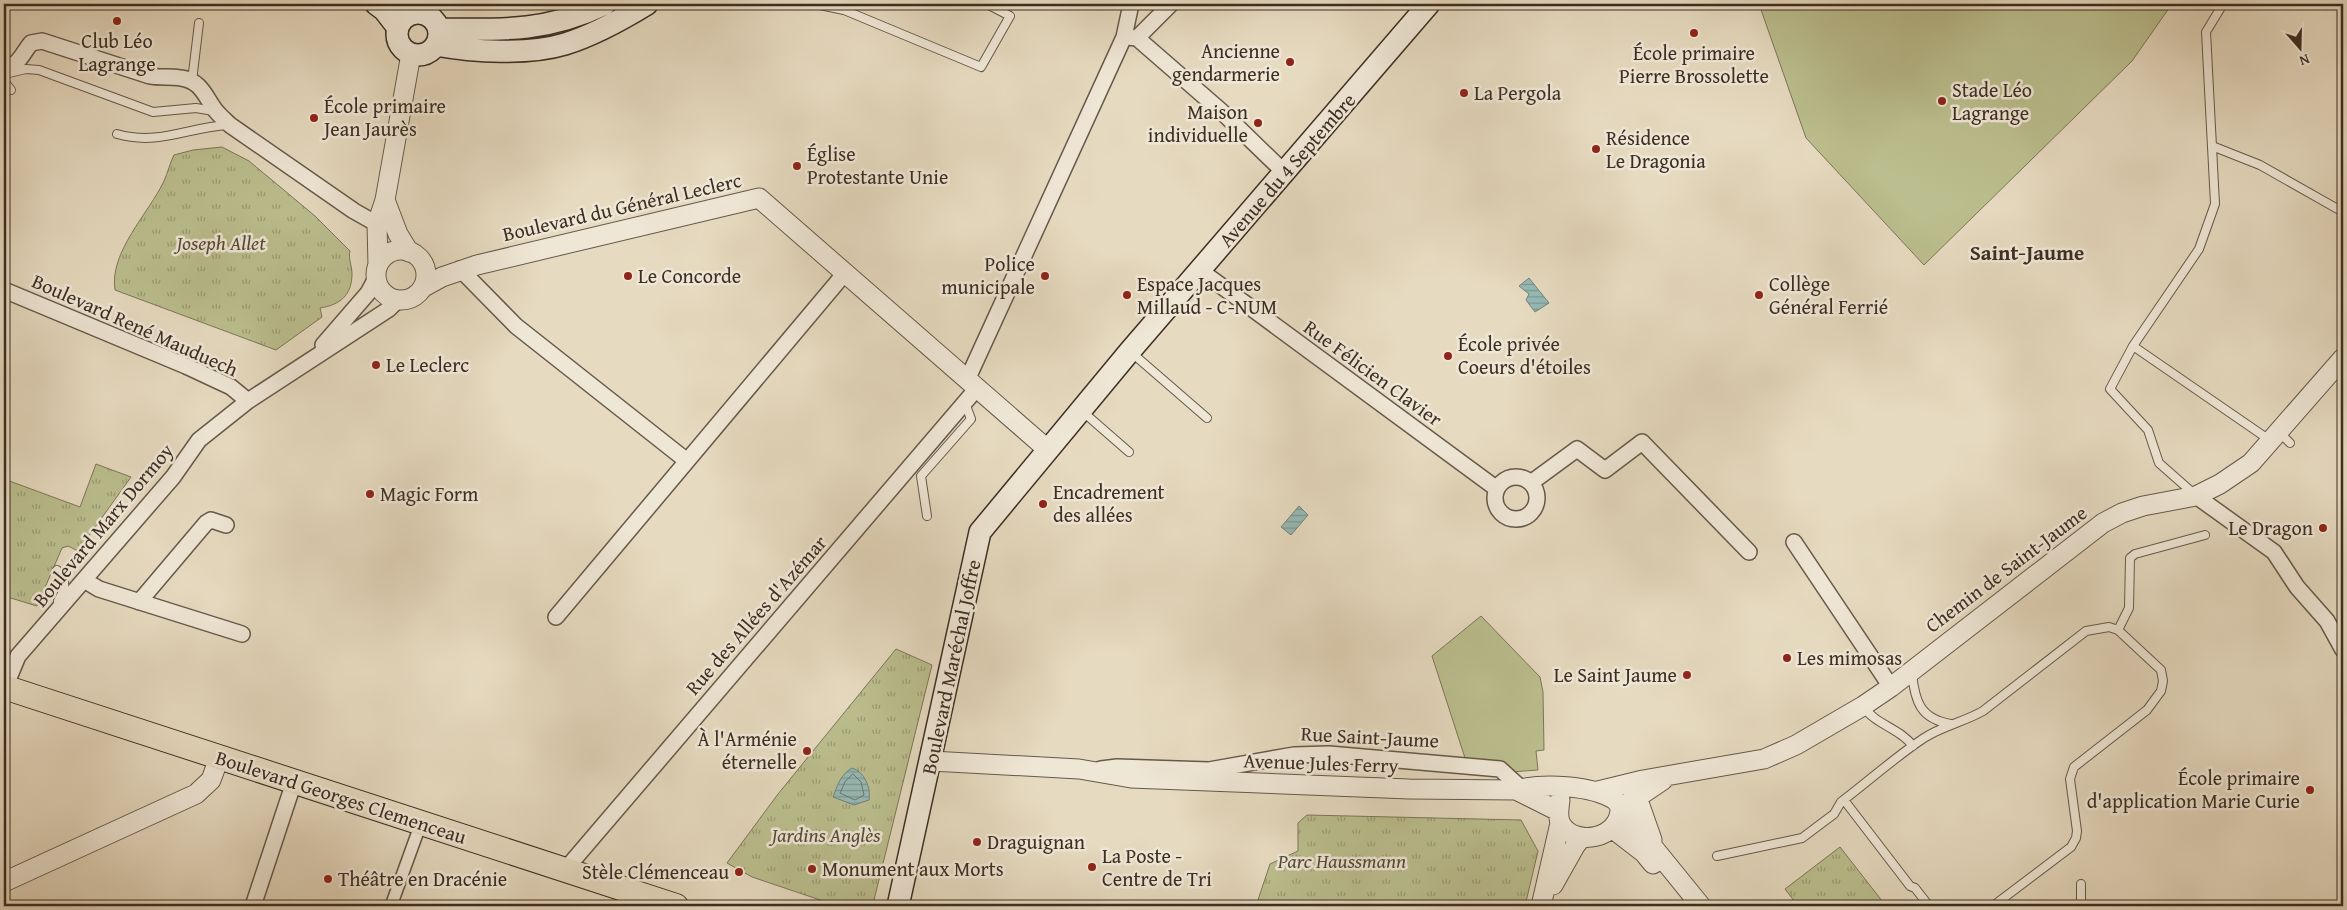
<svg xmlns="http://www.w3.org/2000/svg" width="2347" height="910" font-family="'Gentium Book Plus',serif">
	<defs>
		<pattern id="grass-tufts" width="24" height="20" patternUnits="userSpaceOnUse" patternTransform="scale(1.25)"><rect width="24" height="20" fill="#bbbe8e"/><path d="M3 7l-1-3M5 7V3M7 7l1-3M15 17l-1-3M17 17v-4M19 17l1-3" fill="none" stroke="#999b74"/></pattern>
		<pattern id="water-rules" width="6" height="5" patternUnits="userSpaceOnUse" patternTransform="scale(1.25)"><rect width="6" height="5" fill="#96bab6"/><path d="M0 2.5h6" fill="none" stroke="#7c9894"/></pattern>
	</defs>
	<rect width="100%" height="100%" fill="#e6dac0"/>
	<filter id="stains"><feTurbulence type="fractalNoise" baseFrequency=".004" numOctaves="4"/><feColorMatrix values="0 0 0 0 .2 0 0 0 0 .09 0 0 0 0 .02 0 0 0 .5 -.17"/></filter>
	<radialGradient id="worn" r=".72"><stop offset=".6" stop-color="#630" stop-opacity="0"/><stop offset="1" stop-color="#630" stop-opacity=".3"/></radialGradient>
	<path fill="url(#grass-tufts)" stroke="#7c7658" d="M222,147l27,14 66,55 35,35c-2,8 2,14 2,23 0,21 -12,31 -32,34l2,9 -46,33 -161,-60c-6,-38 34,-77 49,-109 4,-9 6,-18 10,-26l19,-5z
		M96,464l35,13 -53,74 -10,-5 -6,2 -25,58 -33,-10v-117l76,28z
		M896,649l36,16 -59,239 -3,2h-32l-86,-29 -25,-14 51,-69z
		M1307,815l214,5 17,31 -13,55h-269l14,-42 28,-13v-28z
		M1840,847l46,59h-88l-13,-17z"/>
	<path fill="#bbbe8e" stroke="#7c7658" d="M1759,4h413l-40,57 -208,204 -118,-127z
		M1481,616l59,61 3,15 1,58 -8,1 2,19 -27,2 -11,-9 -35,-5 -33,-102z"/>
	<path fill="url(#water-rules)" stroke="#72827b" d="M1529,278l20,25 -14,9 -9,-12 3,-6 -10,-8z
		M1299,506l9,9 -17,20 -10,-8z
		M852,768c13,4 19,20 17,32l-15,5 -21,-8c4,-11 8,-23 19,-29z"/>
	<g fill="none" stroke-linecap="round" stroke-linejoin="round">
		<path stroke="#69746c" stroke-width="1" d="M853,774l8,8 3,13 -9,5 -15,-7 5,-11z"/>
		<g stroke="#66594a" stroke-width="10">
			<path id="service" d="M815,4l29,6 137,57 29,-51 -23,-12
				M2223,4l-17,28 9,172 -16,45 -66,97 138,95
				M9,73l17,-4 13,1 114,42 43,-4 18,3
				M4,81l7,9
				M192,81l7,-58
				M117,134c42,12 71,-7 111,-9
				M2212,146l48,19 83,47
				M2133,346l-23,43 38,41 11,33 34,30
				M1132,353l75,65
				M1082,411l47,41
				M2285,438l5,5
				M927,516l-6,-40 50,-57 -6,-16
				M57,570c11,12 8,19 1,31
				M2118,630l11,-22 1,-50 5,-4 70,-19
				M1912,674c3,27 8,45 39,50
				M1863,706c12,19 37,22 50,40
				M1844,800l66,86 5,2 14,18
				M1717,856l85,-18 32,-24 7,-12c28,-21 54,-45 83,-64 18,-12 40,-16 59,-27l103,-80 23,-4 9,3 43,40 2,11 -2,10 -14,19 -73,57 -4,12 7,52 -1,7 -5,9 -78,59
				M2081,884v22"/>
		</g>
		<g stroke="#66594a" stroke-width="14">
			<path id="pedestrian" d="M391,906l30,-83"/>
		</g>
		<g stroke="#66594a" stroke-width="18">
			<path id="minor" d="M1127,37l10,1 34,-34
				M1137,38l84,73 64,62
				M4,68c15,-2 18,-14 27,-25l11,-2 108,35c10,2 21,0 31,2 21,3 24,19 35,33 4,5 10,10 14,14l124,86 23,13
				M460,269l56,57 171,135
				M1201,271l296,218
				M4,290l182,76 45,21 17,14
				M323,345l45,-52 8,-15
				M968,378l156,-341 7,-33
				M1495 498a21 21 0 1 1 42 0a21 21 0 1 1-42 0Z
				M1532,482l45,-33 28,21 37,-28 107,110
				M2196,496l78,56 23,35 30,34 16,29
				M1794,542l97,145
				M84,580l15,9 143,45
				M139,602l67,-79 5,-3 15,5
				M556,617l289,-344
				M4,690l14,-34 155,-179 26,-37 49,-39 141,-92 9,-9
				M1101,769l16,-2 92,3 85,-15 35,-1 171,15 22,20
				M565,870l413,-483
				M253,906l41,-124"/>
		</g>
		<g stroke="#66594a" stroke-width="21">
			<path id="tertiary" d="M385,200l13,34 11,18
				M376 275a25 25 0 1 1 50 0a25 25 0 1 1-50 0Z
				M378,265l-1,-41 8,-24 26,-146
				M422,288l20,-11 35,-12 282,-67 288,251
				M931,761l148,8 52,9 278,11 107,1 42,21
				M1516,790c26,-7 76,-5 99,10l86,106
				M1598,791l45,-11 121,-21 32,-14 67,-39 28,-19 212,-164 19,-10 21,-7 53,-10 24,-12 31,-21 92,-105
				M1637,797l15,43
				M1560,800c-1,8 -3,17 1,24 14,24 59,14 59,-15
				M1620,809l43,-29
				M1613,829l31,24 9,11
				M4,882l192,-88 15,-14 8,-22
				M1553,885l22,-39 7,-9
				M1541,906l19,-83"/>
		</g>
		<g stroke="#3c2e23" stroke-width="24">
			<path id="secondary" d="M376,4l8,6 14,18
				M397 34a21 21 0 1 1 42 0a21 21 0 1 1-42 0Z
				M439,29c63,1 108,3 166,-25
				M436,45c37,7 93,10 129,-1 29,-9 56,-24 82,-40
				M898,906l82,-374 150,-181 299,-347"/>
		</g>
		<g stroke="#3c2e23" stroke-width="26">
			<path id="primary" d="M4,687l672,219"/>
		</g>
		<use href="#service" stroke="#efe7d6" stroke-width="8"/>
		<use href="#pedestrian" stroke="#efe7d6" stroke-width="11"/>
		<use href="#minor" stroke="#efe7d6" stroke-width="15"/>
		<use href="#tertiary" stroke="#efe7d6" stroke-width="19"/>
		<use href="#secondary" stroke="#efe7d6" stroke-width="21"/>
		<use href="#primary" stroke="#e6dac0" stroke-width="24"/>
	</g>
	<g fill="#8f2418" stroke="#efe7d6" stroke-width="2">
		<circle cx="117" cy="21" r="5"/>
		<circle cx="1694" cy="33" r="5"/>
		<circle cx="1290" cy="62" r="5"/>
		<circle cx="1464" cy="93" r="5"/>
		<circle cx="1942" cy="101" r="5"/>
		<circle cx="314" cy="118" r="5"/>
		<circle cx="1258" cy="123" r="5"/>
		<circle cx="1596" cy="149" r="5"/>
		<circle cx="797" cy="166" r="5"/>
		<circle cx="628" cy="276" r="5"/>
		<circle cx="1045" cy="276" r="5"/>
		<circle cx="1127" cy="295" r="5"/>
		<circle cx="1759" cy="295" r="5"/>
		<circle cx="1448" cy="356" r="5"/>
		<circle cx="376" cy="365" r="5"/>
		<circle cx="370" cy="494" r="5"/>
		<circle cx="1043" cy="504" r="5"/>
		<circle cx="2323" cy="528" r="5"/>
		<circle cx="1787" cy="658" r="5"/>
		<circle cx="1687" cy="675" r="5"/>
		<circle cx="807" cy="751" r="5"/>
		<circle cx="2310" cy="790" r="5"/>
		<circle cx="977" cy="842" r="5"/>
		<circle cx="1092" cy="867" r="5"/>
		<circle cx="812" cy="869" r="5"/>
		<circle cx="739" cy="872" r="5"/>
		<circle cx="328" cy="879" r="5"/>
	</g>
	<g text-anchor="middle" stroke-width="5" stroke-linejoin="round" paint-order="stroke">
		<g font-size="20" fill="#3c2e23" stroke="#efe7d6" text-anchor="start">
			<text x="117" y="48" text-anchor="middle">Club Léo<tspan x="117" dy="23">Lagrange</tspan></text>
			<text x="1280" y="58" text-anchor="end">Ancienne<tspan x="1280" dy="23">gendarmerie</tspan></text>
			<text x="1694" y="60" text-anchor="middle">École primaire<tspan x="1694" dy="23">Pierre Brossolette</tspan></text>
			<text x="1952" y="97">Stade Léo<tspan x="1952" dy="23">Lagrange</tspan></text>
			<text x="1474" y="100">La Pergola</text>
			<text x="324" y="113">École primaire<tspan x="324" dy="23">Jean Jaurès</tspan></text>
			<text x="1248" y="119" text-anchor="end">Maison<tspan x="1248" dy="23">individuelle</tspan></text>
			<text x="1606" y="145">Résidence<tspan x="1606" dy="23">Le Dragonia</tspan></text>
			<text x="807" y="161">Église<tspan x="807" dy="23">Protestante Unie</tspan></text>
			<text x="1035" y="271" text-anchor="end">Police<tspan x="1035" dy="23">municipale</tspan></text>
			<text x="638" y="283">Le Concorde</text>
			<text x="1137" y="291">Espace Jacques<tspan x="1137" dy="23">Millaud - C-NUM</tspan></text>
			<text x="1769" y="291">Collège<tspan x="1769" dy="23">Général Ferrié</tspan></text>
			<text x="1458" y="351">École privée<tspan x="1458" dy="23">Coeurs d'étoiles</tspan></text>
			<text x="386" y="372">Le Leclerc</text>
			<text x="1053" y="499">Encadrement<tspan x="1053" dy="23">des allées</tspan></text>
			<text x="380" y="501">Magic Form</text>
			<text x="2313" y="535" text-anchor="end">Le Dragon</text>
			<text x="1797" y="665">Les mimosas</text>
			<text x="1677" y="682" text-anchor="end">Le Saint Jaume</text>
			<text x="797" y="746" text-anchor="end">À l'Arménie<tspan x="797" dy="23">éternelle</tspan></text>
			<text x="2300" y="785" text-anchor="end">École primaire<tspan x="2300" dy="23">d'application Marie Curie</tspan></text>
			<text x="987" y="849">Draguignan</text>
			<text x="1102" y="863">La Poste -<tspan x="1102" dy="23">Centre de Tri</tspan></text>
			<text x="822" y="876">Monument aux Morts</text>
			<text x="729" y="879" text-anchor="end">Stèle Clémenceau</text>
			<text x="338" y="886">Théâtre en Dracénie</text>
		</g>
		<g font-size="20" fill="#3c2e23" stroke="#efe7d6">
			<text transform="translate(1287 170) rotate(-49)" y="7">Avenue du 4 Septembre</text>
			<text transform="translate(622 207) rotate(-13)" y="7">Boulevard du Général Leclerc</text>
			<text transform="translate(135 325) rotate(24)" y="7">Boulevard René Mauduech</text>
			<text transform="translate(1373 373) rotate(36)" y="7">Rue Félicien Clavier</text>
			<text transform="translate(103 525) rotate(-50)" y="7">Boulevard Marx Dormoy</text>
			<text transform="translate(2006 569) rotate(-37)" y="7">Chemin de Saint-Jaume</text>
			<text transform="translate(756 615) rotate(-49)" y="7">Rue des Allées d'Azémar</text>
			<text transform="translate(951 667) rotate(-78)" y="7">Boulevard Maréchal Joffre</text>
			<text transform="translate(1370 737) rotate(3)" y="7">Rue Saint-Jaume</text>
			<text transform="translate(1321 763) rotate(2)" y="7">Avenue Jules Ferry</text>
			<text transform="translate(341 797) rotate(18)" y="7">Boulevard Georges Clemenceau</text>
		</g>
		<g font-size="20" font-style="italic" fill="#554b38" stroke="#efe7d6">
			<text x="221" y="250">Joseph Allet</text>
			<text x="826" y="842">Jardins Anglès</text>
			<text x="1342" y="868">Parc Haussmann</text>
		</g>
		<g font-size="21" font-weight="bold" fill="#3c2e23" stroke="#efe7d6">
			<text x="2027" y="260">Saint-Jaume</text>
		</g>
	</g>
	<rect width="2347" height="910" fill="none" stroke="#e6dac0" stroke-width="20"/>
	<rect x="5" y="5" width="2337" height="900" fill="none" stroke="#3c2e23" stroke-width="2.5"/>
	<rect x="10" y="10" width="2327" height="890" fill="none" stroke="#3c2e23"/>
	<g transform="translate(2300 48) rotate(160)" stroke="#efe7d6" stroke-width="4" paint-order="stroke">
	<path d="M0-4L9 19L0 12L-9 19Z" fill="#3c2e23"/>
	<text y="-8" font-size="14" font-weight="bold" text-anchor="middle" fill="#3c2e23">N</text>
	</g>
	<rect width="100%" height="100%" filter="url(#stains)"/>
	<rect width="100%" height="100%" fill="url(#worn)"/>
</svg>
